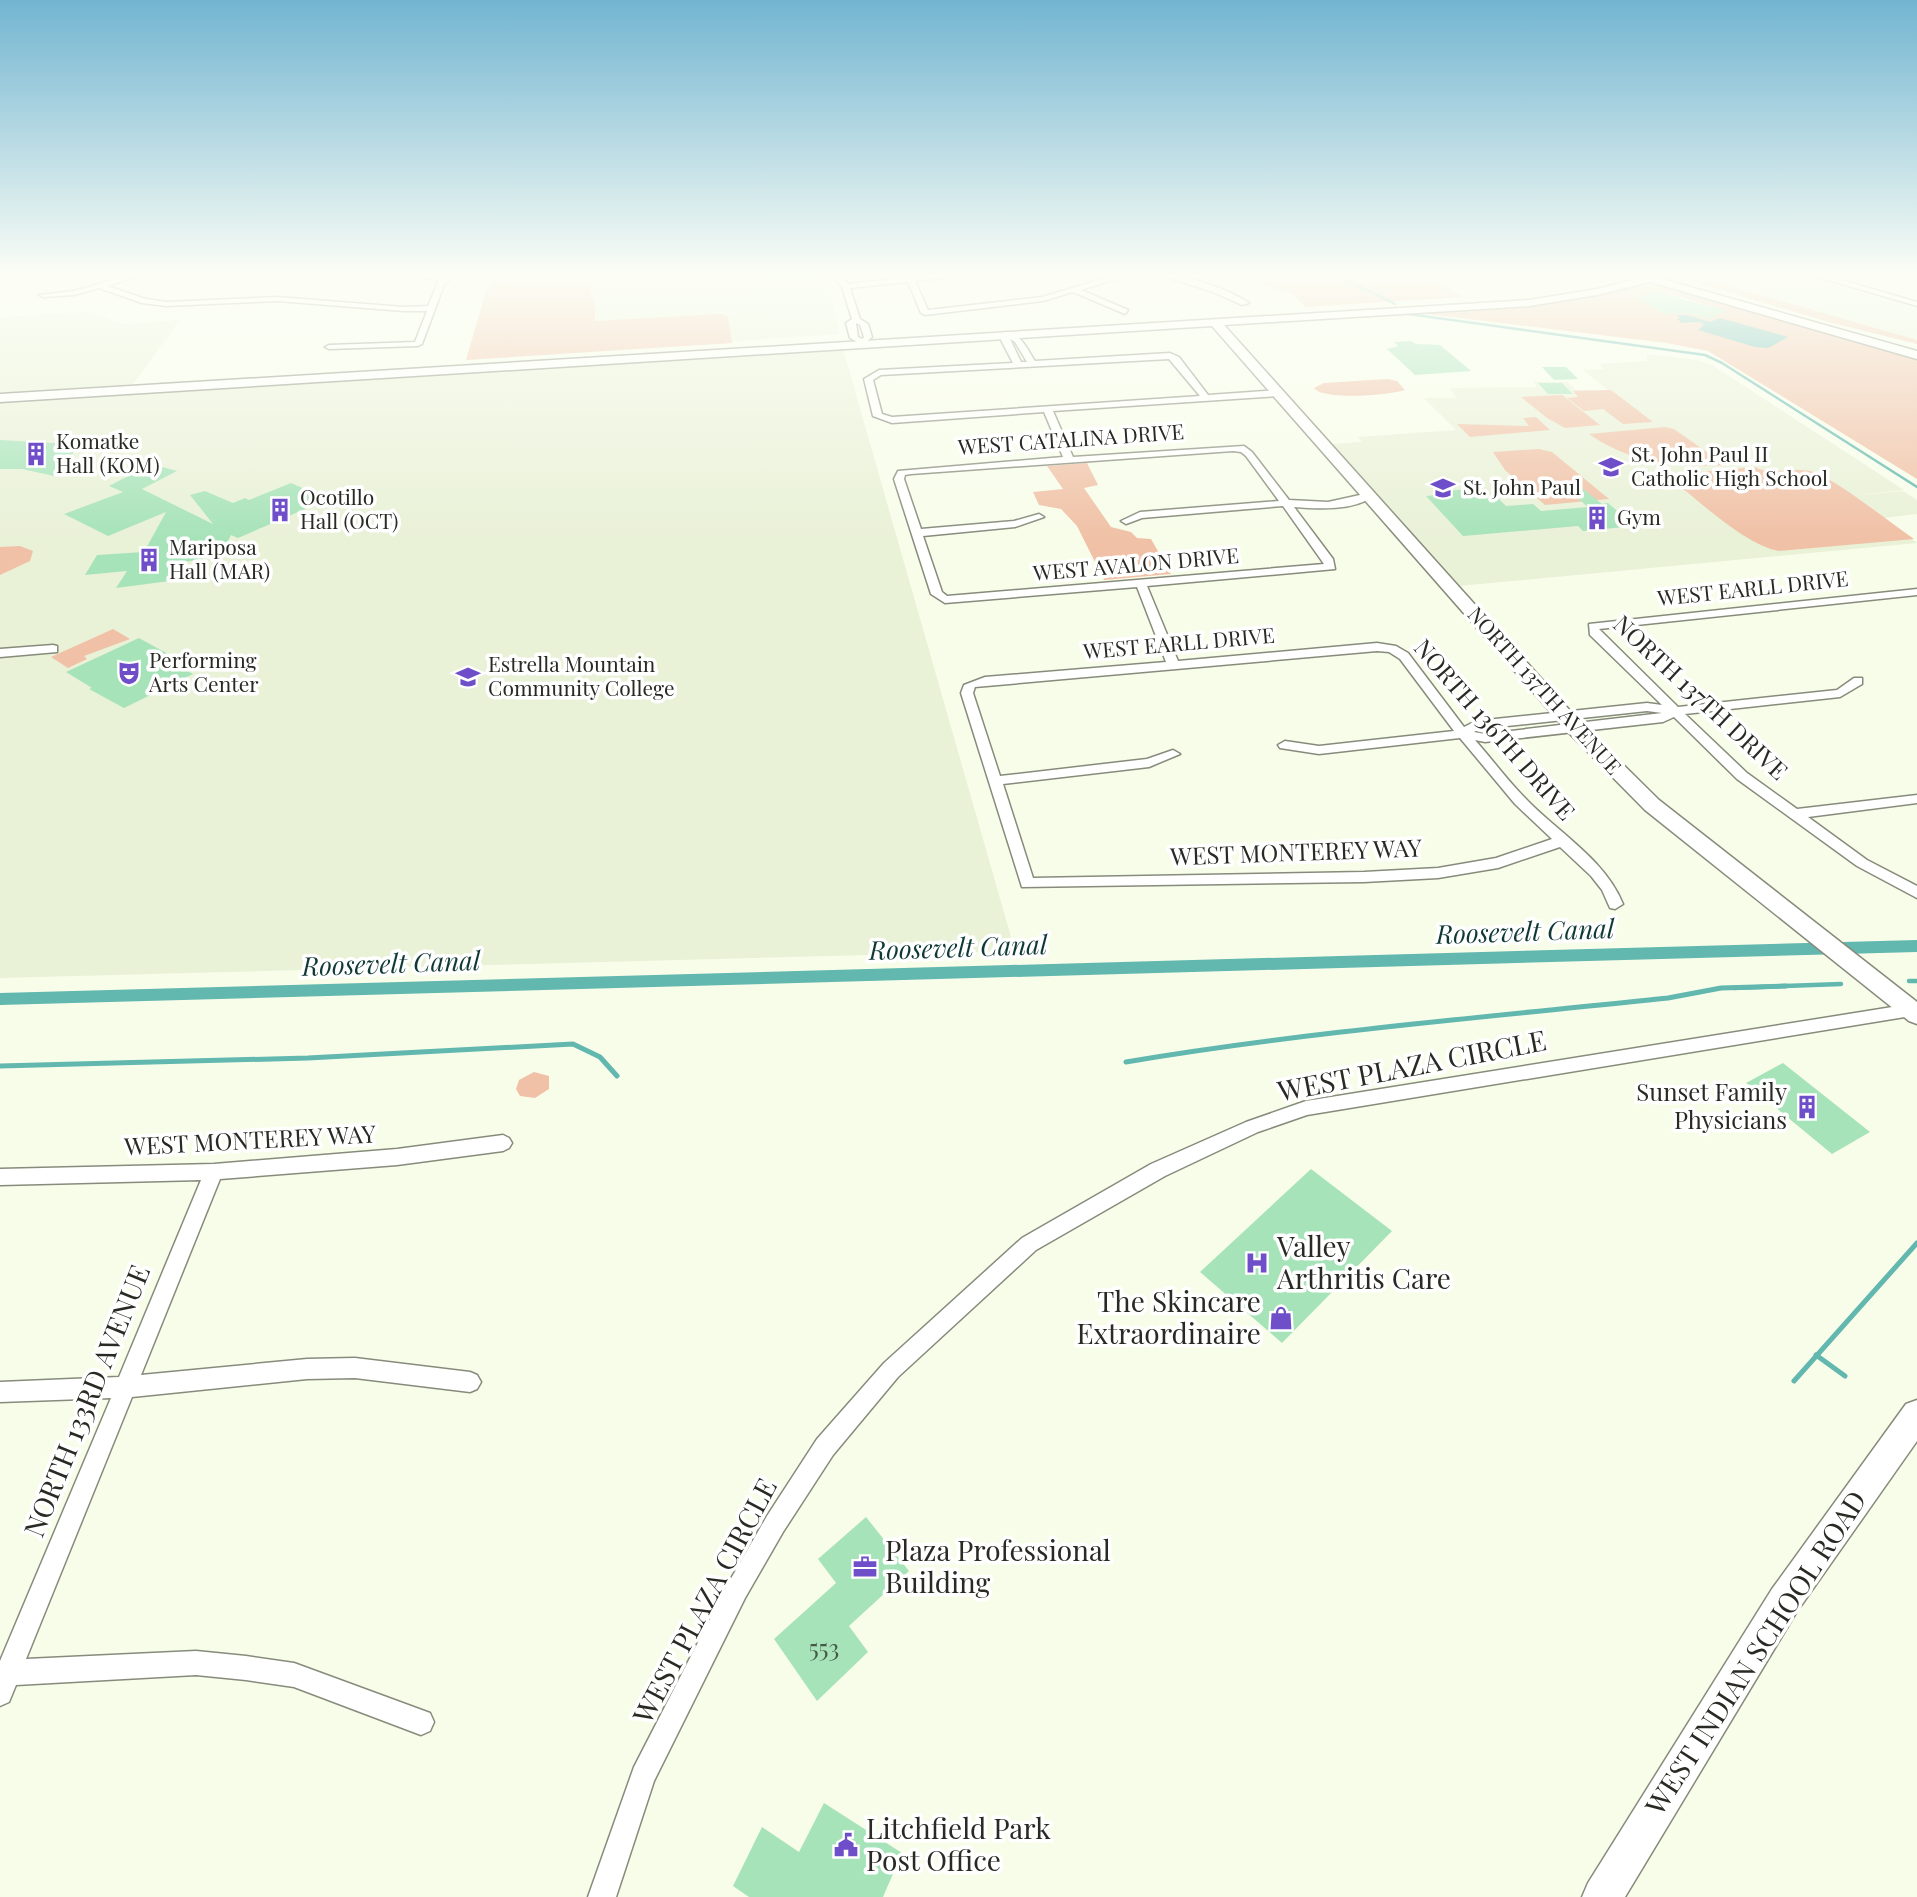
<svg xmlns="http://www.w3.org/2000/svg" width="1917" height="1897" font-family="'Playfair Display',serif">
	<rect width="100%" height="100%" fill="#f8fdea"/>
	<path fill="#e9f1d7" d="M500,273h317l13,19 9,42 -373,26 21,-72z
		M1711,273h80l126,36v31l-220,-63z
		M89,312l34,12 57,-4 -47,64 -133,9v-76z
		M843,349l172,602 -1015,27v-575z
		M1647,354l51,6 14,5 192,125 -53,6 52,-5 14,9v14l-33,4 33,25 -458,43 -127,-142 30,-2 -4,-5 98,-7 -32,-32h32l-6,-10 87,-1 -3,-5h33l9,8h32l-25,-20 21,-1 -5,-5 48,-3z"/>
	<path fill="#f0c1a6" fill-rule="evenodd" d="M500,273h93l-3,18 5,12v18l124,-7 9,2 4,27 -266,17 21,-72z
		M1222,273h197l45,24 -158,10 -16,-14z
		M1682,273h29l-13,4 219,63v4l-85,-21 -149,-44 -5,-3z
		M1645,283l15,1 43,15 214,58v122l-209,-128 -41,-8 -240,-29 -4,-2 87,-4 74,-11zM1659,291l65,19 -60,4 -15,-9z
		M1388,379l9,2 8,9c-15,5 -81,11 -91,-2l10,-5z
		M1611,390l42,32 -30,2 -20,-15 -19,2 -17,-13 11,-1 -5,-6z
		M1562,395l38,30 -35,3 -18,-10 -26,-21z
		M1536,417l14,13 -80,7 -13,-13 72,2 -6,-8z
		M1665,427l9,2 51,36c-47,3 -97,-3 -136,-31z
		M1539,449l13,3 57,47 -64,6 -40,-35 -12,-18z
		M1087,463l11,22 -14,3 27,39 20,5 6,6 14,1 20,35 -67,6 -27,-54 -16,-17 -22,-4 -6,-13 30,-3 -16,-23z
		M1755,467c16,10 43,-3 64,7 31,16 66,45 95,65l-135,12c-35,-6 -84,-54 -113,-76z
		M20,546l13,5 -3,10 -30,14v-28z
		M113,629l17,10 -46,17 3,3 -19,9 -17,-11z
		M534,1072l15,4v13l-14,9 -15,-2 -4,-7 3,-9z"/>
	<path fill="#62b7af" d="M1677,315h10l23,7 10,-4 68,19 -20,11 -13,-1 -57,-17 6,-5 -3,-3 -19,1 -5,-4 3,-1z"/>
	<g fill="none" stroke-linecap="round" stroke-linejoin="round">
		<path stroke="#62b7af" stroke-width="2.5" d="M1332,273l63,31
			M1408,314l297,41 17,8 195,124"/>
		<path stroke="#62b7af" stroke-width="4.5" d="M1909,981h8
			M1734,988l107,-4"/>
		<path stroke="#62b7af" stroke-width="5" d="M1126,1062c179,-30 361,-45 542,-64l53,-10 65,-2
			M0,1066l308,-8 265,-14 27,13 17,19
			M1816,1355l29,21
			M1794,1381l123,-138"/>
		<path fill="#62b7af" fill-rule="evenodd" d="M1917,940v12l-1917,53v-12z"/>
	</g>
	<path fill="#a7e3b9" d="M1659,291l29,10 38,9 -16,9 -22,-6 -24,1 -27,-17z
		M1411,341l5,3 24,1 31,26 -56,4 -28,-26 11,-3 -4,-4z
		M1542,367h24l12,12 -24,1z
		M1538,383h24l11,11h-25z
		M0,440l53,3 29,-2 -17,23h15l-26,12 -32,-7h-22z
		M151,464l26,7 -35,18 71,35 -23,-29 15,-4 28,12 12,-5 4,2 42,-17 37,16 -90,39 -7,-3 -7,14 -9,1 -3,7 -32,6 -10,18 -54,7 11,-17 -42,4 12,-20 47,-3 22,-40 -58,24 -44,-22 59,-22 -14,-6z
		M1581,487l21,17 6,-1 27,23 -52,5 -5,-5 -115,10 -37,-40 11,-1 -3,-3 35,-3 10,10 19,-1 8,8 27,-2 8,7 47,-4 -14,-12z
		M139,638l49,27 -6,3 11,6 -69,34 -35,-19 3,-1 -26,-16z
		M1783,1063l87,69 -38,22 -86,-71z
		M1311,1169l81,62 -110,112 -82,-71z
		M866,1517l43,54 -60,55 19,26 -51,49 -43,-62 62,-56 -18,-24z
		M824,1803l78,50 -19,44h-134l-16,-11 29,-59 37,25z"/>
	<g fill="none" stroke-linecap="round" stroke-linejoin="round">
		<g stroke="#878b7b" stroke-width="3">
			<path id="street" d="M135,273h13l-41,13 39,13 20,3 111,-5 127,10 24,-1 11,-26 -46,-7 50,3 13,-3 -12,12 -22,59 -4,2 -89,3 -4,-2 4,-2 86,-3 12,-31h-23l-127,-10 -111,5 -24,-3 -43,-15 -25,7 -31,2 -4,-2 35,-4z
				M830,273h8l10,11 56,-6 -4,-5h8l4,4 71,-4 -68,8 13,29 114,-13 80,-24h12l-53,17 47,20 -3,4 -52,-22 -30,9 -118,14 -4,-2 -13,-31 -58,6 10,31 8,5 4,13 -9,8 -13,-7 -4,-15 6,-4 -10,-32zM856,323l4,2 4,12 -2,2 -4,-2z
				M1154,273c26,0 74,15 95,30l-7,2 -29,-13z
				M1804,273h13l100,29v4z
				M1005,332c16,1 22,17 30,29l135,-8 9,4 29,38 70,-5 4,3 -4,3 -225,15 20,46 171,-11 8,6 37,48 39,2 41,-9 5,3c-21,15 -55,13 -80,11l39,52 2,10 -188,17 31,75 199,-18 19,3 12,7 56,74 12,-6 171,-18 15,2 -72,-70 -1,-11 328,-35v6l-318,34 79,78 159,-17 17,-12h8v6l-22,13 -155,17 62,59 50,36 120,-14v8l-109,14 59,43 50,26v12l-60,-32 -120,-87 -63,-62 -11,5 -178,20 -10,-2c17,19 32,40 50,58 32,34 80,61 98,106l-8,5 -5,-1 -8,-18 -11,-14 -31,-29 -62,21 -60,10 -74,4 -342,5 -61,-194 3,-8 21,-8 181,-15 -29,-75 -192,16 -14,-9 -37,-115 4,-8 165,-14 -19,-45 -152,11 -19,-7 -9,-37 15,-9 134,-7 -12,-23zM1010,339l5,3 12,20h-6zM1169,359l31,37 -308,21 -10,-3 -9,-34 8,-5zM1233,451l8,1 5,4 33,45 -139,11 -19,9 5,3 16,-6 141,-12 41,58 -377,32 -5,-4 -19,-56 92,-9 29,-10 -5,-3 -25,7 -93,8 -17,-50 1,-4 6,-1zM1377,651l12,1 11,7 54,72 -135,15 -34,-5 -7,4 2,3 39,6 141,-16 55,66 37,35 -56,19 -58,10 -74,4 -331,6 -30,-94 146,-17 31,-13 -7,-4 -26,9 -147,17 -27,-83 2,-6zM1647,711l15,2 -177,21 -11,-2 5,-3z
				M53,645l4,1v6l-57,5v-8z
				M1911,1004l6,2v8l-6,2 -604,99 -49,17 -93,44 -129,74 -138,127 -65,78 -50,77 -38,66 -91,183 -38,116h-28l46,-130 95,-185 38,-66 50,-77 67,-76 138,-125 129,-74 95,-42 60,-21z
				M503,1135l6,3 3,5 -3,5 -6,3 -106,14 -177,14 -79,196 166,-16 48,-1 115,14 7,3 4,7 -4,7 -7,3 -115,-14 -48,1 -175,18 -106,262 170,-8 50,5 48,7 136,50 4,9 -4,9 -9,4 -127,-48 -48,-7 -50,-5 -180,10 -7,17 -9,4v-45l111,-263 -111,4v-20l119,-5 82,-197 -201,5v-16l214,-5 183,-15z"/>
		</g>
		<g stroke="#878b7b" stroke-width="3">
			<path id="secondary" d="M1660,273h18l-16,6 255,72v8l-267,-77 -53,13 -68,11 -305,19 358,399 77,76 258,202v22l-8,-3 -264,-211 -77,-78 -356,-406 -1212,76v-8l1529,-94 68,-11z
				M1917,1400v41l-121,172 -171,284h-43l6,-14 184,-294 134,-185z"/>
		</g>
		<use href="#street" fill="#fff" fill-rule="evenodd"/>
		<use href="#secondary" fill="#fff" fill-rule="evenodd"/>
	</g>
	<linearGradient id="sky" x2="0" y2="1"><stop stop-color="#72b5d1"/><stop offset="0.51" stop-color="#fcfef6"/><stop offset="1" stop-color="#fcfef6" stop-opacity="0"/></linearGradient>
	<rect width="1917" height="539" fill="url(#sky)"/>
	<defs>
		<g id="building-bare" transform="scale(1.89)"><path d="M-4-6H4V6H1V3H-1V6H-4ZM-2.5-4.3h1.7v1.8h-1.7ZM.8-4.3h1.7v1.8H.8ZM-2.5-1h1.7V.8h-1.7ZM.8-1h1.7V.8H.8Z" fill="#6f4fc9" stroke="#fff" stroke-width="2.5" paint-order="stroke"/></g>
		<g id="school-bare" transform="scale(1.89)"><path d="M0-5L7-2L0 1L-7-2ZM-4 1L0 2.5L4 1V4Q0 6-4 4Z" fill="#6f4fc9" stroke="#fff" stroke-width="2.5" paint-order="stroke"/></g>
		<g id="theatre-bare" transform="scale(1.89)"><path d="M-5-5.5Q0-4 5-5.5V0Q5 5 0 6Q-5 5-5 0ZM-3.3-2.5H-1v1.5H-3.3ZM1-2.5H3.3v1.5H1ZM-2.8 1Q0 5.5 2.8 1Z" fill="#6f4fc9" stroke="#fff" stroke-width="2.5" paint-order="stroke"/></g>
		<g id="university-bare" transform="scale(1.89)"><path d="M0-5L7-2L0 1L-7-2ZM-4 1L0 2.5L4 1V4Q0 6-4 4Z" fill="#6f4fc9" stroke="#fff" stroke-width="2.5" paint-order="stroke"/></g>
		<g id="hospital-bare" transform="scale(1.89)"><path d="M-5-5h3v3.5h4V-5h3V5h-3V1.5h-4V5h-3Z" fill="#6f4fc9" stroke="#fff" stroke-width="2.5" paint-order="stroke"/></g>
		<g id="shop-bare" transform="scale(1.89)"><path d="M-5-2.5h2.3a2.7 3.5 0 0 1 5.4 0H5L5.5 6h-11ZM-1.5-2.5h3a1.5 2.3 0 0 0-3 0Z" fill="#6f4fc9" stroke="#fff" stroke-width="2.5" paint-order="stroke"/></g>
		<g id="office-bare" transform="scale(1.89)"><path d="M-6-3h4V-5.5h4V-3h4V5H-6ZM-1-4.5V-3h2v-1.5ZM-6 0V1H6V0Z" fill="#6f4fc9" stroke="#fff" stroke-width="2.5" paint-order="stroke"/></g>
		<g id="civic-bare" transform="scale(1.89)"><path d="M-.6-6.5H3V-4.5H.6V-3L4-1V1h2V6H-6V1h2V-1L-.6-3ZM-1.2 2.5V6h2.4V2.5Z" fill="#6f4fc9" stroke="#fff" stroke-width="2.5" paint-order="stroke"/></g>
	</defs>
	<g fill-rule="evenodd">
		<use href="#building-bare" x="36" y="454"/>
		<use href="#school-bare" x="1611" y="467"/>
		<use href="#school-bare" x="1443" y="488"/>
		<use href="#building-bare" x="280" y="510"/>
		<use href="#building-bare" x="1597" y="518"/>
		<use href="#building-bare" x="149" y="560"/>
		<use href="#theatre-bare" x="129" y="673"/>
		<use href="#university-bare" x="468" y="677"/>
		<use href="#building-bare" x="1807" y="1107"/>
		<use href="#hospital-bare" x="1257" y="1263"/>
		<use href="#shop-bare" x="1281" y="1318"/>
		<use href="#office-bare" x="865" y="1567"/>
		<use href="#civic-bare" x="846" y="1845"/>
	</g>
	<g text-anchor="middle" stroke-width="7" stroke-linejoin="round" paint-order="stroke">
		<g font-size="21" fill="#282a23" stroke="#fff">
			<text transform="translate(1071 440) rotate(-4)" y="7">WEST CATALINA DRIVE</text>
			<text transform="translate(1136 565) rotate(-5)" y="7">WEST AVALON DRIVE</text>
			<text transform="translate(1753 589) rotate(-6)" y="7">WEST EARLL DRIVE</text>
			<text transform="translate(1179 644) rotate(-5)" y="7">WEST EARLL DRIVE</text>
			<text transform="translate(1544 691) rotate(48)" y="7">NORTH 137TH AVENUE</text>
		</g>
		<g font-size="21" fill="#282a23" stroke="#fff" text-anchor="start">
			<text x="56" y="449">Komatke<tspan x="56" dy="24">Hall (KOM)</tspan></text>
			<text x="1631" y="462">St. John Paul II<tspan x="1631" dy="24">Catholic High School</tspan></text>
			<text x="1463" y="495">St. John Paul</text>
			<text x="300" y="505">Ocotillo<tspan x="300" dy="24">Hall (OCT)</tspan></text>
			<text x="1617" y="525">Gym</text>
			<text x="169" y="555">Mariposa<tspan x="169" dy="24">Hall (MAR)</tspan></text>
			<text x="149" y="668">Performing<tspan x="149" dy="24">Arts Center</tspan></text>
			<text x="488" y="672">Estrella Mountain<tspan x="488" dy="24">Community College</tspan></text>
		</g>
		<g font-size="24" fill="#282a23" stroke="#fff">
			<text transform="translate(1700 698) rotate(43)" y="8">NORTH 137TH DRIVE</text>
			<text transform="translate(1494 730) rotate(49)" y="8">NORTH 136TH DRIVE</text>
			<text transform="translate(1296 853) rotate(-2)" y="8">WEST MONTEREY WAY</text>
			<text transform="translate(250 1141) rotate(-3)" y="8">WEST MONTEREY WAY</text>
		</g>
		<g font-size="24" fill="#282a23" stroke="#fff" text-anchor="end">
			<text x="1787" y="1101">Sunset Family<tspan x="1787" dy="28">Physicians</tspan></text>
		</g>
		<g font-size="24" fill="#485848">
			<text x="824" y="1657">553</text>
		</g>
		<g font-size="26" font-style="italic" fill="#103936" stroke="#fff">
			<text transform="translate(1525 932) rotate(-2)" y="9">Roosevelt Canal</text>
			<text transform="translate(958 948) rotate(-2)" y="9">Roosevelt Canal</text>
			<text transform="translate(391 964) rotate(-2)" y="9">Roosevelt Canal</text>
		</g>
		<g font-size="28" fill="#282a23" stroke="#fff">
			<text transform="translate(1412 1066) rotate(-11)" y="10">WEST PLAZA CIRCLE</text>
			<text transform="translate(87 1401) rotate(-68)" y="10">NORTH 133RD AVENUE</text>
			<text transform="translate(705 1601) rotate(-62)" y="10">WEST PLAZA CIRCLE</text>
			<text transform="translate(1756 1653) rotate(-57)" y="10">WEST INDIAN SCHOOL ROAD</text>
		</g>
		<g font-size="28" fill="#282a23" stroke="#fff" text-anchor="start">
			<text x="1277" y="1257">Valley<tspan x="1277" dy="32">Arthritis Care</tspan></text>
			<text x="1261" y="1312" text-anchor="end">The Skincare<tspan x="1261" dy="32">Extraordinaire</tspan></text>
			<text x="885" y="1561">Plaza Professional<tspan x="885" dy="32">Building</tspan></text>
			<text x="866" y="1839">Litchfield Park<tspan x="866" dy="32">Post Office</tspan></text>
		</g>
	</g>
</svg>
